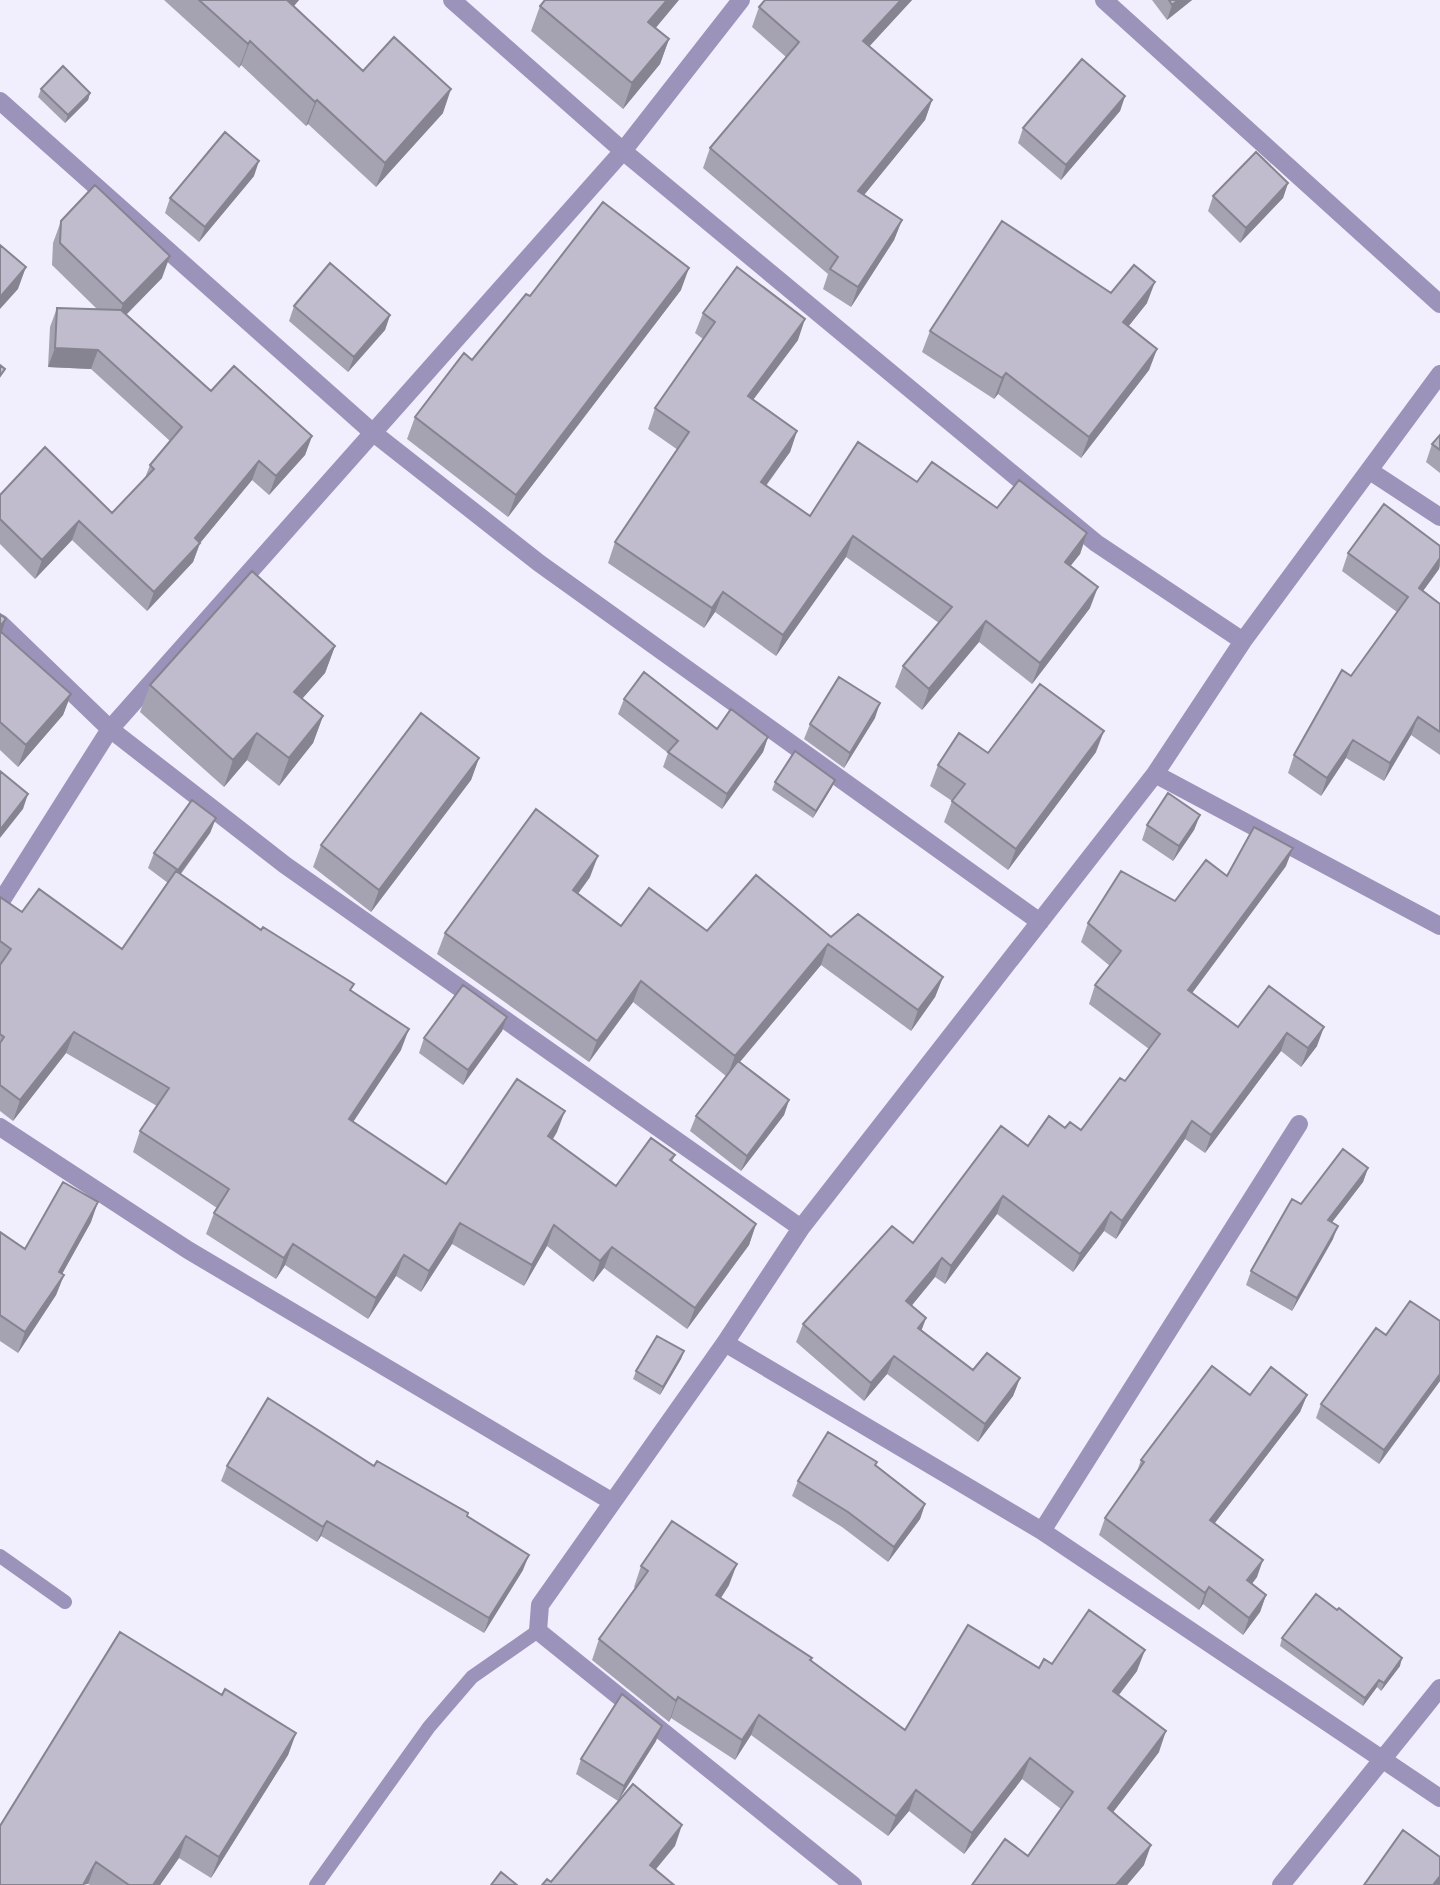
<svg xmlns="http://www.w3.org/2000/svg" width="1440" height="1885" font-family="Cabin,sans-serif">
	<rect width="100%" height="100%" fill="#f1eefd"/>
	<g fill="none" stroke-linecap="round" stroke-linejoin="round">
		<path stroke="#9c93ba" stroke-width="14" d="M0,1556l65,46
			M316,1885l113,-158 43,-50 66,-46"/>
		<path stroke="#9c93ba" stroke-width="18" d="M452,0l171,151 473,392 147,98
			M1104,0l336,304
			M0,101l371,330 168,132 501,359
			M1370,471l70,46
			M0,623l110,106 175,136 516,363
			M1155,774l285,152
			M0,903l110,-174 513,-578 118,-151
			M0,1127l188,123 423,251
			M725,1343l317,188 398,267
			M1042,1531l257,-407
			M853,1885l-315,-254 2,-26 185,-262 76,-115 354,-454 88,-133 197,-267
			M1281,1885l159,-197"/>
	</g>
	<path fill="#a5a2b1" d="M164,0h135l-5,6 69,65 80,42 -67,74 -68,-63 -2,2 -65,-61 -2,3z
		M765,0h147l-43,46 63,54 -7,20 -61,75 38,25 -8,20 -43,67 -28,-18 5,-15 -125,-106 7,-20 76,-91 -34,-30 7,-20z
		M1152,0h40l-25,20z
		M540,6l116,22 13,11 -9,25 -37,45 -92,-78z
		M41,89l49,4 -2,7 -23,23 -27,-26z
		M1125,96l-5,15 -59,69 -43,-37 5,-15z
		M254,176l-55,66 -34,-29 5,-15z
		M1288,183l-5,15 -43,45 -32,-32 5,-15z
		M61,221l101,57 -36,37 85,76 101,45 -7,19 -36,40 -17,-15 -52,63 -7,19 -46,49 -75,-71 -37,39 -35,-35v-49l112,18 33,-35 5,-13 20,-24 -79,-72 -43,-2 2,-40 7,-19 40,1 -45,-44 1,-22z
		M681,290l-173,227 -101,-78 8,-22 57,-57 58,-64z
		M1111,293l36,10 -19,24 29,22 -8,21 -68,88 -83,-64 -4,5 -72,-47 8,-21z
		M294,306l96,9 -5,15 -37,42 -59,-51z
		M703,313l95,27 -45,60 44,31 -7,21 -24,34 44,30 107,-34 80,26 90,25 -7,21 -10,12 20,42 -58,76 -53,-42 -57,68 -27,-23 8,-21 36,-43 -93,-66 -70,99 -61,-44 -11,16 -96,-65 7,-21 63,-92 -30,-21 7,-21 48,-69 -8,-6z
		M1440,435v38l-14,-11 6,-18z
		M1440,546v20l-1,3 -16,22 17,13v151l-29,-20 -27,46 -38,-23 -25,38 -33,-23 6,-18 103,-143 -55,-41 6,-18z
		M0,614l1,19 70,61 -8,21 -45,52 -18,-17z
		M335,646l-10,27 -23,26 21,17 -10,27 -34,43 -32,-26 -23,27 -84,-75 10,-27z
		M624,699l93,30 51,8 -5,15 -41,57 -59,-42 5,-14 -50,-39z
		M875,718l-31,50 -40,-29 6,-15z
		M1096,752l-88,118 -64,-48 8,-21 -22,-15 8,-21 50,-12z
		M479,758l-8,22 -100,132 -58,-45 8,-22z
		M775,782l57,5 -19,31 -41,-28z
		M1200,815l-6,15 -21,31 -31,-21 5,-15z
		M216,818l-6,15 -29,41 80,56 90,60 50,60 -48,72 93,62 111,-52 -4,7 63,47 59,-31 -3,7 84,62 -7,21 -62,84 -83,-61 -11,14 -46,-36 -23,40 -72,-42 -31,48 -25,-16 -28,43 -83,-54 -9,14 -70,-45 8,-21 3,-5 -84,-56 7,-21 17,-25 -91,-53 -53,68 -13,-10v-214l22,15 100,37 46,-66 -20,-15 6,-15z
		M1286,866l-94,127 46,34 31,-41 48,60 -16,21 -20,-16 -76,102 -20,-14 -69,100 -12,-8 -31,41 -76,-58 -52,70 -10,-7 -24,29 15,12 -5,13 52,39 47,8 -7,18 -35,46 -91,-68 -23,27 -68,-59 7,-18 110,-81 115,-97 37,-18 16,2 44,-49 24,-32 -60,-45 6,-19 15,-19 -29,-24 7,-19 87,-22 52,-25z
		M590,877l-12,17 43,32 210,11 112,40 -8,20 -24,34 -90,-66 -81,97 49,38 -5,15 -43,56 -51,-40 6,-15 30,-40 -93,-74 -44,60 -152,-108 8,-21z
		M507,1017l-5,14 -39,54 -44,-32 5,-15z
		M1368,1168l-5,14 -31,40 1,17 -41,72 -46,-26 5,-14 50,-67z
		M91,1222l-29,52 2,1 -8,20 -38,58 -18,-12v-109l25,17z
		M1440,1321v60l-61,83 -63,-46 5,-14z
		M684,1351l-3,8 -21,36 -27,-16 3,-8z
		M1250,1395h57l-7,17 -86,112 43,53 -5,7 14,11 -6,17 -17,23 -40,-31 -4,6 -100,-75 6,-17 31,-44 5,-14z
		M877,1462l-1,3 49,39 -5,15 -32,43 -46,-35 -50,-31 6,-15z
		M227,1466h147l93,50 56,54 -39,63 -163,-97 -4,6 -96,-61z
		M641,1566l88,19 -8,13 91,60 -1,2 94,70 134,-62 13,-4 85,7 -18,24 40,57 -46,60 31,53 -17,20h-155l56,-29 33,-47 -39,-30 -58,75 -55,-43 -21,25 -137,-101 -16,25 -64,-42 -2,4 -77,-62 7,-21 36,-51 -1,-1z
		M1282,1638l118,28 -19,25 -4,-4 -14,19 -83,-60z
		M222,1695l74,38 -8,22 -77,123 -32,-20 -19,27h-70l-2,-1 -88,1z
		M656,1741l-38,60 -42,-27 5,-15z"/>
	<path fill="#868490" d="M287,0h12l-21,24z
		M667,0h12l-40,48 9,-26z
		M901,0h11l-56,61 7,-20z
		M1178,0h14l-25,20 5,-15z
		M669,39l-9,25 -37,45 9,-26z
		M250,41l-9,24 -2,3 9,-24z
		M451,89l-8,24 -67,74 9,-24z
		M90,93l-2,7 -23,23 3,-8z
		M1125,96l-5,15 -59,69 5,-15z
		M317,100l-9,24 -2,2 9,-24z
		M932,100l-7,20 -74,91 7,-20z
		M259,161l-5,15 -55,66 6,-15z
		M1288,183l-5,15 -43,45 6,-15z
		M902,220l-8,20 -43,67 7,-20z
		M170,256l-8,22 -47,48 8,-22z
		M26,267l-8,22 -18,20v-12z
		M689,268l-8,22 -173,227 8,-22z
		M1155,282l-8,21 -32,40 8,-21z
		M390,315l-5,15 -37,42 6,-15z
		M805,319l-7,21 -58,77 8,-21z
		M55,348l43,2 -7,19 -43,-2z
		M1157,349l-8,21 -68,88 8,-21z
		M1006,373l-8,21 -4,5 8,-21z
		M797,431l-7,21 -37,51 8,-21z
		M312,436l-7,19 -36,40 7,-19z
		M259,461l-7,19 -52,63 -7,19 -46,49 7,-19 41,-54z
		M79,521l-7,19 -37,39 7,-19z
		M1087,533l-7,21 -23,29 8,-21z
		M853,536l-7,21 -70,99 7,-21z
		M1440,558l-1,11 -27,37 7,-18z
		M1098,587l-8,21 -58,76 8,-21z
		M723,592l-8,20 -11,16 8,-20z
		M6,619l-6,18v-11z
		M986,621l-7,21 -57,68 7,-21z
		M335,646l-10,27 -41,46 10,-27z
		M71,694l-8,21 -45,52 8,-22z
		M880,703l-5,15 -31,50 6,-15z
		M323,716l-10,27 -34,43 10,-28z
		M1418,717l-7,18 -27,46 6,-18z
		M1104,731l-8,21 -88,118 8,-21z
		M257,733l-10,27 -23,27 9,-27z
		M768,737l-5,15 -41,57 5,-15z
		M1353,740l-7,18 -25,38 6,-18z
		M479,758l-8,22 -100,132 8,-22z
		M835,780l-3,7 -19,31 3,-7z
		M28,794l-5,15 -23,29v-8z
		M1200,815l-6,15 -21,31 6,-15z
		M216,818l-6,15 -38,52 6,-15z
		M1293,848l-7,18 -105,142 7,-18z
		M598,856l-8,21 -25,34 8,-21z
		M828,944l-7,21 -94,112 8,-21z
		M943,977l-8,20 -24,34 7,-21z
		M641,981l-8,21 -44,60 8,-21z
		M507,1017l-5,14 -39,54 5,-15z
		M1324,1027l-7,19 -16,21 7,-19z
		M409,1029l-8,21 -60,90 8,-21z
		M74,1032l-8,21 -53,68 7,-21z
		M1287,1033l-6,18 -76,102 6,-18z
		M789,1100l-5,15 -43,56 6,-15z
		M565,1111l-8,21 -16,25 7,-21z
		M1192,1121l-7,18 -69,100 6,-18z
		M1368,1168l-5,14 -40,52 5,-14z
		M1003,1196l-6,18 -52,70 6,-18z
		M98,1202l-7,20 -39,70 7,-20z
		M1111,1212l-7,19 -31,41 7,-18z
		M460,1223l-8,21 -31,48 8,-21z
		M756,1224l-7,21 -62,84 8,-21z
		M554,1225l-7,21 -23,40 8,-21z
		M1338,1226l-5,13 -41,72 5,-13z
		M293,1244l-8,21 -9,14 8,-21z
		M612,1247l-8,21 -11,14 7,-21z
		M404,1255l-8,21 -28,43 8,-21z
		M942,1258l-7,19 -35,43 6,-19z
		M64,1275l-8,20 -38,58 7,-21z
		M926,1318l-7,19 -1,-9z
		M684,1351l-3,8 -21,36 3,-8z
		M894,1356l-7,18 -23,27 7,-18z
		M1440,1374v7l-61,83 5,-14z
		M1020,1378l-7,18 -35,46 7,-18z
		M1307,1395l-7,17 -96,125 6,-17z
		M925,1504l-5,15 -32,43 6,-15z
		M327,1521l-6,15 -4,6 6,-15z
		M529,1555l-6,15 -39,63 5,-15z
		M1263,1560l-6,17 -16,20 6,-17z
		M737,1564l-8,21 -20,31 7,-21z
		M1209,1587l-6,17 -4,6 6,-17z
		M1266,1595l-6,17 -17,23 6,-17z
		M1145,1650l-8,21 -31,40 7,-20z
		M1402,1658l-2,8 -19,25 3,-8z
		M1379,1680l-2,7 -14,19 2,-8z
		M678,1697l-7,21 -2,4 7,-21z
		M759,1715l-8,20 -16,25 7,-20z
		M662,1726l-6,15 -38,60 6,-15z
		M1166,1731l-7,21 -58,76 7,-20z
		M296,1733l-8,22 -77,123 8,-21z
		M1030,1758l-8,21 -58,75 8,-21z
		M916,1790l-7,21 -21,25 8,-20z
		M682,1825l-7,21 -32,39 7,-20z
		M186,1836l-7,22 -19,27h-7z
		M1151,1845l-7,20 -17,20h-11z
		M96,1862l-8,22 -5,1z
		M1440,1876v9h-7z"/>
	<path fill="#c0bcce" stroke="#868490" stroke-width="2" d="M199,0h88l76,71 31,-34 57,52 -66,74 -68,-63 -2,2 -65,-61 -2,3z
		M545,0h122l-19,22 21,17 -37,44 -92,-77z
		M765,0h136l-38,41 69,59 -74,91 44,29 -44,67 -28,-18 8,-12 -128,-109 89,-106 -40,-35z
		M1169,0h9l-6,5z
		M1082,59l43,37 -59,69 -43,-37z
		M63,66l27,27 -22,22 -27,-26z
		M225,132l34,29 -54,66 -35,-29z
		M1256,152l32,31 -42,45 -33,-32z
		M95,185l75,71 -47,48 -63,-61 1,-22z
		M603,202l86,66 -173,227 -101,-78 49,-64 8,7 54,-66 4,2z
		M1002,221l109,72 23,-28 21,17 -32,40 34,27 -68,88 -83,-64 -4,5 -72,-47z
		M0,245l26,22 -26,30z
		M330,263l60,52 -36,42 -60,-51z
		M737,267l68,52 -57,77 49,35 -36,51 49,34 48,-74 59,40 15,-20 65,46 22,-28 68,53 -22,29 33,25 -58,76 -54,-42 -57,68 -26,-23 49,-59 -99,-71 -70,99 -60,-43 -11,16 -97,-66 74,-110 -34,-24 60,-86 -12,-9z
		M57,308l64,2 90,81 23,-25 78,70 -36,40 -17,-15 -64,77 5,5 -46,49 -75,-71 -37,39 -42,-41v-24l45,-48 67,66 42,-44 -4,-4 32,-38 -84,-77 -43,-2z
		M0,365l5,4 -5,7z
		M1440,435v15l-8,-6z
		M1384,504l56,42v12l-21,30 21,16v128l-22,-15 -28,46 -37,-23 -26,38 -33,-23 48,-85 9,6 57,-79 -60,-44z
		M252,571l83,75 -41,46 29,24 -34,42 -32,-25 -24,27 -83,-75z
		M0,614l6,5 -6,7z
		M0,631l71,63 -45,51 -26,-23z
		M644,672l73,57 14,-20 37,28 -41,57 -59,-42 10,-11 -54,-42z
		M839,677l41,26 -30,50 -40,-29z
		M1040,684l64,47 -88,118 -64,-48 13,-17 -27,-19 21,-32 29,20z
		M421,713l58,45 -100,132 -58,-45z
		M795,751l40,29 -19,31 -41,-29z
		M0,771l28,23 -28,36z
		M1168,793l32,22 -21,31 -32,-21z
		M192,800l24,18 -38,52 -24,-17z
		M536,809l62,47 -25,34 48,36 28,-38 58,43 49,-56 75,62 27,-23 85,63 -25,33 -90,-66 -93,112 -94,-75 -44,60 -152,-108z
		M1254,827l39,21 -105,142 50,37 31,-41 55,41 -16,21 -21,-15 -76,102 -19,-14 -70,100 -11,-9 -31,42 -77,-58 -52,70 -9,-8 -36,43 20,17 -8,10 55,42 14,-17 33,25 -35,46 -91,-68 -23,27 -68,-59 89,-98 21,17 88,-117 27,20 21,-30 16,12 5,-6 11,8 39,-52 5,3 35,-47 -65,-49 26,-34 -33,-28 33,-52 54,30 31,-41 21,16z
		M176,871l85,59 2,-3 91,57 -4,6 59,39 -60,90 97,65 71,-105 48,32 -17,25 68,50 35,-48 24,17 -5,5 86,64 -61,84 -83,-61 -12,14 -46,-36 -22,40 -72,-42 -31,48 -25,-16 -28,43 -83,-54 -9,14 -70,-45 15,-24 -89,-58 29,-43 -95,-56 -54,68 -20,-15v-42l4,-6 -4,-3v-69l11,-16 -11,-8v-44l22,15 17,-23 83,60z
		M463,985l44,32 -39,53 -44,-32z
		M738,1061l51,39 -42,56 -51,-40z
		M1343,1149l25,19 -40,52 10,6 -41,72 -46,-27 41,-72 9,5z
		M63,1182l35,20 -39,70 5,3 -39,57 -25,-17v-83l25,17z
		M1410,1301l30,20v53l-56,76 -63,-46 55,-76 10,7z
		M657,1336l27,15 -21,36 -27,-16z
		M1212,1366l38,29 21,-28 36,28 -97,125 53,40 -16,20 19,15 -17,23 -40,-31 -4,6 -100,-75 39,-56 -3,-2z
		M268,1398l106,68 3,-5 91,52 -1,3 62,39 -40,63 -162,-97 -4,6 -96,-61z
		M828,1432l49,30 -2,3 50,39 -31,43 -46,-35 -50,-31z
		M672,1521l65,43 -21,31 96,63 -2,2 95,70 63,-105 71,43 5,-9 8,5 37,-54 56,40 -32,41 53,40 -58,77 43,37 -35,40h-144l33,-46 23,17 45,-64 -43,-34 -58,75 -56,-43 -20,26 -137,-101 -17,25 -64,-43 -2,4 -77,-62 49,-68 -7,-5z
		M1316,1594l21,16 2,-2 63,50 -18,25 -5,-3 -14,18 -83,-60z
		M120,1632l102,63 3,-6 71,44 -77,124 -33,-21 -33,49h-24l-33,-23 -13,23h-83v-59z
		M622,1694l40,32 -38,60 -43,-27z
		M633,1784l49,41 -32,40 24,20h-132l5,-6 4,3z
		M1403,1830l37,27v19l-7,9h-69z
		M501,1872l16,13h-26z"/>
</svg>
